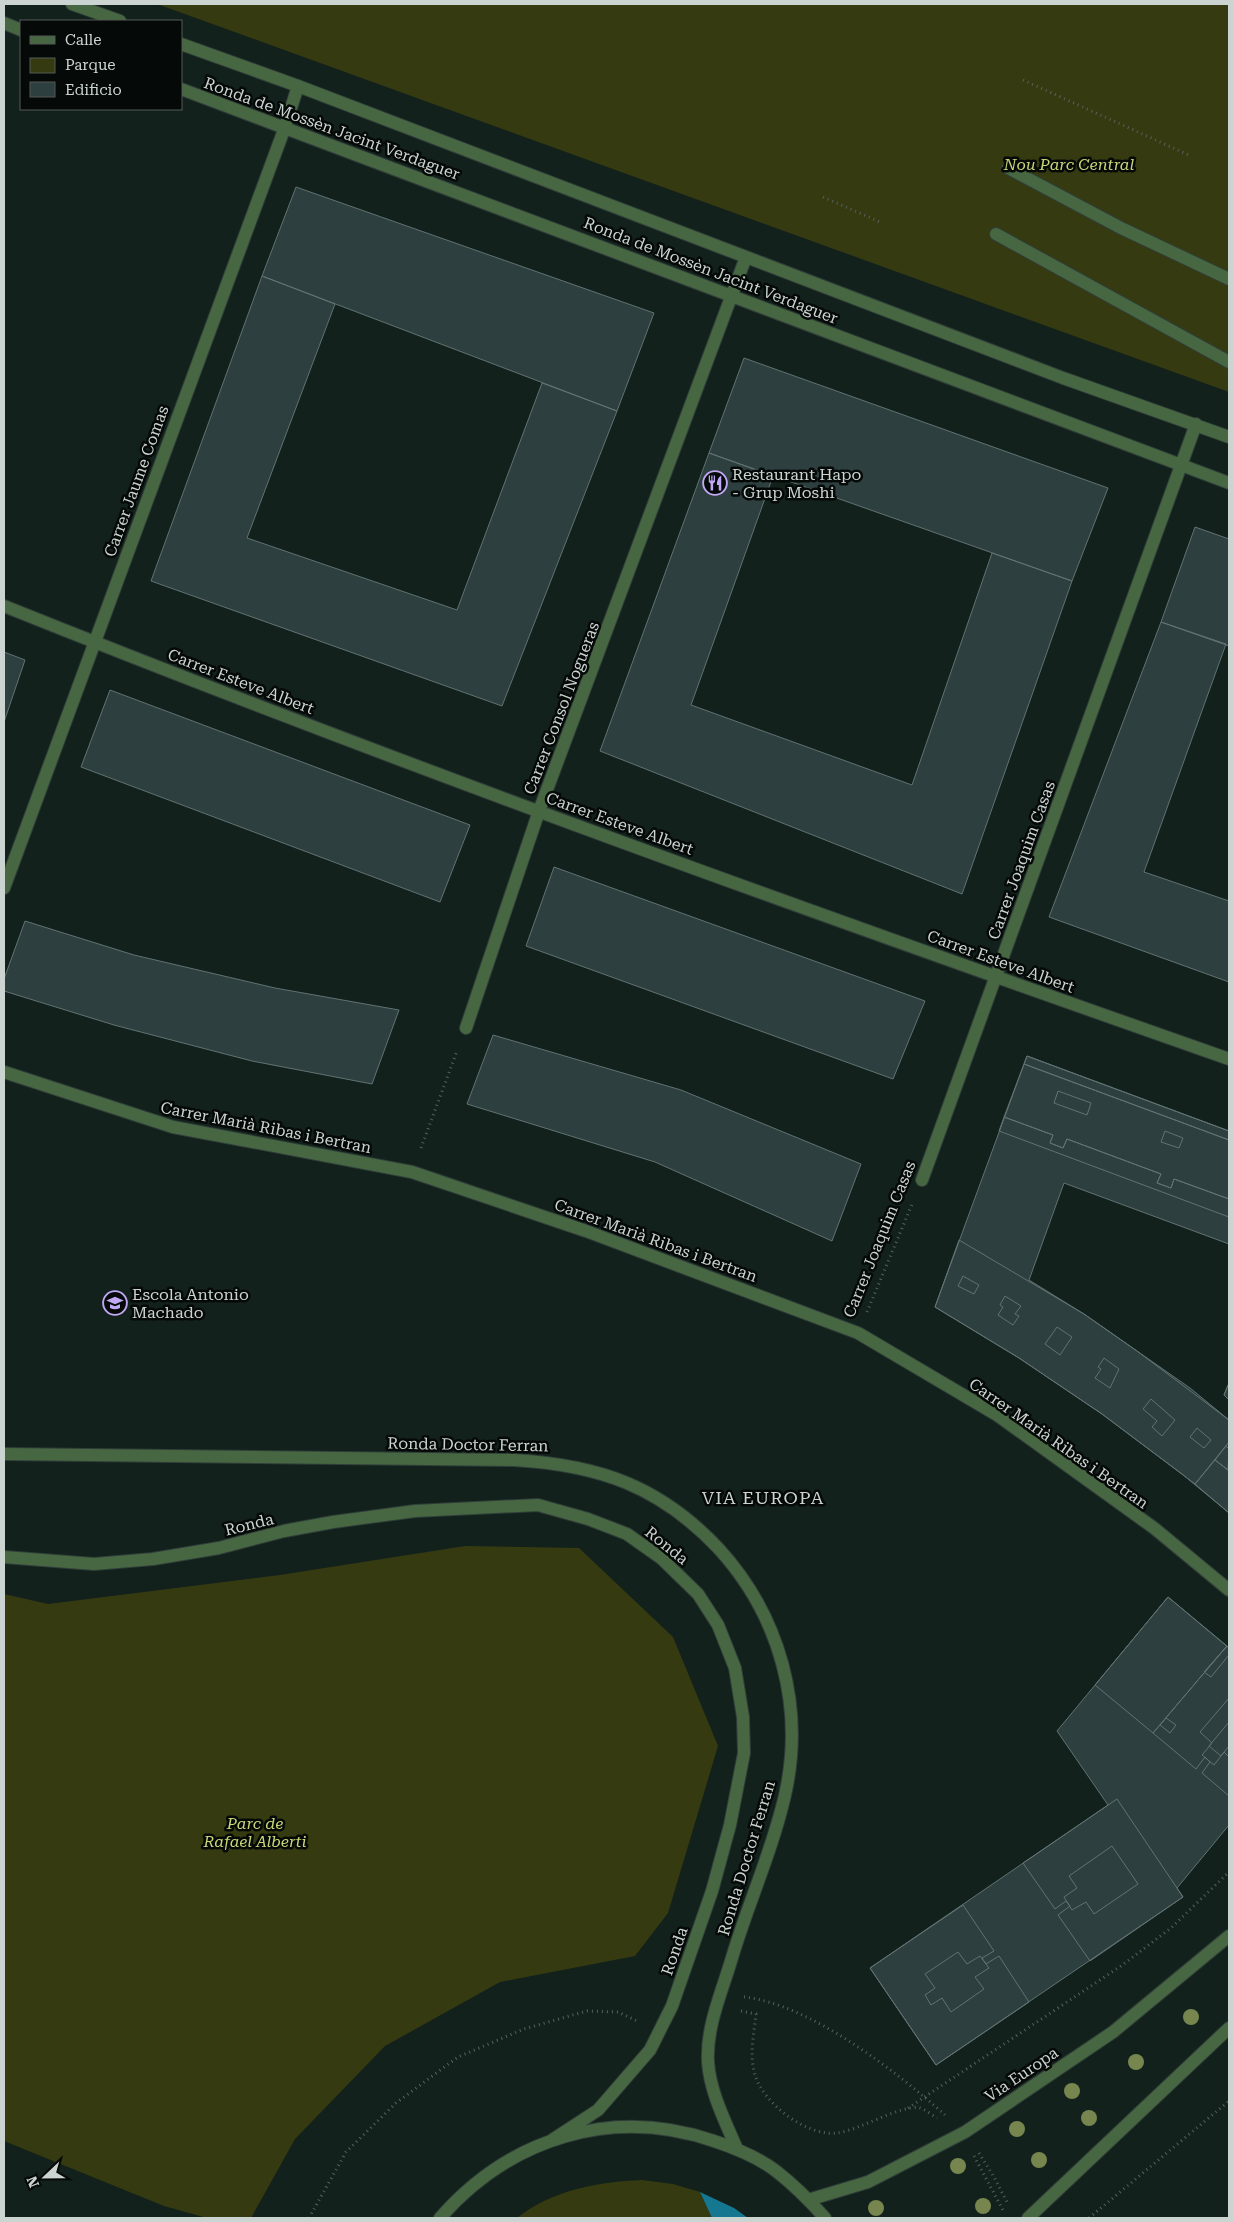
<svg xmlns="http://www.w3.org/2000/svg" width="1233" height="2222" font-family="'Roboto Serif',serif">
	<rect width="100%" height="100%" fill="#13211c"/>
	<path fill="#353a11" d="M157,4h1072v388z
		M465,1546l114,2 94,89 45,109 -50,167 -33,43 -135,26 -115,64 -90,93 -44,79h-44l-43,-12 -160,-65v-547l44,10 232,-29z
		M642,2180l31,4 27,8 12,26h-195c35,-28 81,-36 125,-38z"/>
	<path fill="#157790" d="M700,2192l34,16 14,10h-36z"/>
	<path fill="#2e3f3f" stroke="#607372" d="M296,187l358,126 -37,98 -355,-135z
		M262,276l73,28 -88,234 210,72 85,-227 75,28 -115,295 -351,-125z
		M744,358l364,130 -36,93 -363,-128z
		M709,453l64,23 -82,229 221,80 80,-232 80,28 -110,313 -362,-143z
		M1195,527l34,12v107l-68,-24z
		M1161,622l65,22 -82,228 85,29v81l-180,-65z
		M4,652l21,8 -21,62z
		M110,690l360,135 -30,77 -359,-135z
		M554,867l371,134 -32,78 -367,-133z
		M25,921l109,34 141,33 124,22 -27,74 -120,-23 -138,-36 -110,-34v-12z
		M493,1035l188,55 180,74 -29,77 -177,-79 -188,-58z
		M1027,1056l202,75v113l-165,-61 -35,97 55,34 53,37 92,69v93l-47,-39 -80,-60 -83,-56 -84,-51z
		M1027,1056l202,75v9l-205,-76z
		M1024,1064l205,76v59l-55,-20 -3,9 -14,-5 4,-9 -94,-35 -4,9 -13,-5 3,-8 -49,-18z
		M1058,1091l33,12 -4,12 -33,-12z
		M1004,1117l49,18 -3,8 13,5 4,-9 94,35 -4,9 14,5 3,-9 55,20v18l-230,-86z
		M1165,1131l18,7 -4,10 -18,-6z
		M959,1240l125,74 106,74 39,32v22l-34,42 -93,-70 -83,-56 -84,-51z
		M963,1276l16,9 -5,9 -16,-8z
		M1005,1296l16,10 -6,8 4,2 -6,9 -15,-10 5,-8 -3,-2z
		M1057,1327l15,10 -12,18 -15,-11z
		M1104,1358l15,11 -9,19 -15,-10 6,-9 -3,-2z
		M1229,1383v17l-5,-5z
		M1228,1385h1v15l-5,-5z
		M1151,1399l24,21 -13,16 -10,-9 5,-6 -14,-12z
		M1197,1428l14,12 -7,8 -14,-11z
		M1226,1446l3,3 -1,21 -13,-10z
		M1215,1460l13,10 1,-1v44l-34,-29z
		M1168,1597l59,49 -74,87 -58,-48z
		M1168,1597l61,51v177l-52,63 6,9 -247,168 -66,-97 238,-163 -51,-74z
		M1227,1646l2,2v7l-18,22 -7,-5z
		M1227,1646l2,2v148l-27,-23 8,-11 -5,-5 -9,12 -43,-36z
		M1229,1698v59l-5,-5 -10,13 -12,-10 10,-12 -12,-11z
		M1166,1718l10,7 -6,8 -10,-8z
		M1229,1722v24l-8,10 -12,-10z
		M1117,1799l66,98 -93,64 -32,-46 12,-9 -4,-5 -11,8 -32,-46z
		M1112,1846l26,38 -44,30 -8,-12 -14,8 -8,-13 13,-9 -8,-12z
		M963,1905l31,46 -12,7 4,6 13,-8 30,46 -93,63 -66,-97z
		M958,1952l9,12 13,-8 9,12 -14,9 9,12 -33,23 -9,-14 -11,7 -6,-10 10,-7 -10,-14z"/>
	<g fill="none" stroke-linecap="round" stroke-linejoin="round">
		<g stroke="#303e39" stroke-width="14">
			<path id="minor" d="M72,4l48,17
				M4,23l17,7
				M181,44l117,42 765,292 166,59
				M181,89l1048,394
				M1008,168l113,60 108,51
				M996,234l233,128
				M4,606c404,162 815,309 1225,453
				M4,888l281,-761 13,-41
				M466,1028l73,-217 207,-554
				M4,1072l169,55 239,45 174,59 272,102 139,82 157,113 75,62
				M922,1180l274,-756
				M4,1454l510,6c85,5 146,26 205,89 61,67 86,158 66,246 -13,57 -38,111 -54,166 -10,33 -25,67 -23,101 2,30 17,59 29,87
				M4,1557l90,7 59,-5 66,-11 65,-17 49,-9 82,-11 123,-6 50,14 39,15 34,24 37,36 20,31 17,43 8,49 1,36 -14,72 -18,66 -40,115 -22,44 -52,60 -46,30
				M808,2200l60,-18 97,-50 148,-100 116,-96
				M440,2218c70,-80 172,-112 274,-77 21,7 44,16 62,30 18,14 34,30 49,47
				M1028,2218l201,-190"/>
		</g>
		<path stroke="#56625d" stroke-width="3" stroke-dasharray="1 4" stroke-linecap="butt" d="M1023,80l168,76
			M823,197l57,25
			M421,1148l36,-97
			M867,1312l46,-110
			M744,1997c66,7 153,75 201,118
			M741,2011l15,3c-2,20 -7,41 -1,61 8,28 52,62 82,58 23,-3 65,-29 83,-25 6,2 12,7 17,10
			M908,2108l213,-142 50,-38 58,-56
			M979,2153l15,24 14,27
			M974,2156l30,56
			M309,2218l37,-66 50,-49 62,-46 66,-28 63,-18 31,1 19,9
			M1089,2218l140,-117"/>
		<use href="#minor" stroke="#476742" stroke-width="12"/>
	</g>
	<g fill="#77854e">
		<circle cx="1191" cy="2017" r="8"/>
		<circle cx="1136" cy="2062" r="8"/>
		<circle cx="1072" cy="2091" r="8"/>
		<circle cx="1089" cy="2118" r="8"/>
		<circle cx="1017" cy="2129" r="8"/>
		<circle cx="1039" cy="2160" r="8"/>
		<circle cx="958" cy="2166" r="8"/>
		<circle cx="983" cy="2206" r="8"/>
		<circle cx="876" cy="2208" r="8"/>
	</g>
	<defs>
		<g id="restaurant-ring" transform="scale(1.25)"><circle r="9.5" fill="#050907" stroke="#c0a8f4" stroke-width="1.5"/><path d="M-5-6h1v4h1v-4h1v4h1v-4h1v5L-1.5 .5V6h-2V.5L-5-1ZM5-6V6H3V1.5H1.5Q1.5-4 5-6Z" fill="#c0a8f4"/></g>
		<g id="school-ring" transform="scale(1.25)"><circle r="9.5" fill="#050907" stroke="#c0a8f4" stroke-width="1.5"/><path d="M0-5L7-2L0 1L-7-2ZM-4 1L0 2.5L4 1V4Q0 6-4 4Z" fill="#c0a8f4"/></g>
	</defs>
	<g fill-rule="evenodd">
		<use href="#restaurant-ring" x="715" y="483"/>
		<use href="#school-ring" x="115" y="1303"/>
	</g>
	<g text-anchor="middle" stroke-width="5" stroke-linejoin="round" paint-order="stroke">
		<g font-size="16" fill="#cbd4d0" stroke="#050907">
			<text transform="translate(332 128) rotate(20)" y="6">Ronda de Mossèn Jacint Verdaguer</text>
			<text transform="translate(711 270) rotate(21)" y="6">Ronda de Mossèn Jacint Verdaguer</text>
			<text transform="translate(136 481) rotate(-70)" y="6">Carrer Jaume Comas</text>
			<text transform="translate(241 681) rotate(21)" y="6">Carrer Esteve Albert</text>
			<text transform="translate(561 708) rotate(-69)" y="6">Carrer Consol Nogueras</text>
			<text transform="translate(620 823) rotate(20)" y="6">Carrer Esteve Albert</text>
			<text transform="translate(1021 860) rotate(-70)" y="6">Carrer Joaquim Casas</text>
			<text transform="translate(1001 961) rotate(20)" y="6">Carrer Esteve Albert</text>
			<text transform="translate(266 1127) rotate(11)" y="6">Carrer Marià Ribas i Bertran</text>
			<text transform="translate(879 1239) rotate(-68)" y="6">Carrer Joaquim Casas</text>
			<text transform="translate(656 1240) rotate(20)" y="6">Carrer Marià Ribas i Bertran</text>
			<text transform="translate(1059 1443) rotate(35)" y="6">Carrer Marià Ribas i Bertran</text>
			<text transform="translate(468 1444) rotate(1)" y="6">Ronda Doctor Ferran</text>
			<text transform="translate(249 1524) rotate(-14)" y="6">Ronda</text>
			<text transform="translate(667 1545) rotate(39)" y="6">Ronda</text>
			<text transform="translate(746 1858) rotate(-73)" y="6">Ronda Doctor Ferran</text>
			<text transform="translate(674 1951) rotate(-71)" y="6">Ronda</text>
			<text transform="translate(1021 2074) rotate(-34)" y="6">Via Europa</text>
		</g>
		<g font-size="16" font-style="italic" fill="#c9d676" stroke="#050907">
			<text x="1069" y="170">Nou Parc Central</text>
			<text x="255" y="1829">Parc de<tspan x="255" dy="18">Rafael Alberti</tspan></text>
		</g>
		<g font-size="16" fill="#cbd4d0" stroke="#050907" text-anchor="start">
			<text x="732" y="480">Restaurant Hapo<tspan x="732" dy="18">- Grup Moshi</tspan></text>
			<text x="132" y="1300">Escola Antonio<tspan x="132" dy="18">Machado</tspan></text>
		</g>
		<g font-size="18" letter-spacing="1" fill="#cbd4d0" stroke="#050907">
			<text x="763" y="1504">VIA EUROPA</text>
		</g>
	</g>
	<rect width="1233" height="2222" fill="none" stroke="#cbd4d0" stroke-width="10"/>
	<rect x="20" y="20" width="162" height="90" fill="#050907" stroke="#545a57"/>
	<rect x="30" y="36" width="25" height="8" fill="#476742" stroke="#545a57"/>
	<text x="65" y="45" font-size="15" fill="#cbd4d0">Calle</text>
	<rect x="30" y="58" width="25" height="15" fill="#353a11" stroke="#545a57"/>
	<text x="65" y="70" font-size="15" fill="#cbd4d0">Parque</text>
	<rect x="30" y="82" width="25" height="15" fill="#2e3f3f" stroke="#545a57"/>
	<text x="65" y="95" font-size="15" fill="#cbd4d0">Edificio</text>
	<g transform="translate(45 2177) rotate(248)" stroke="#050907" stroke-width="4" paint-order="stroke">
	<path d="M0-4L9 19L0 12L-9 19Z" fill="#cbd4d0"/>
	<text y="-8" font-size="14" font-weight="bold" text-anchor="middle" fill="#cbd4d0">N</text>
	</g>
</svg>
